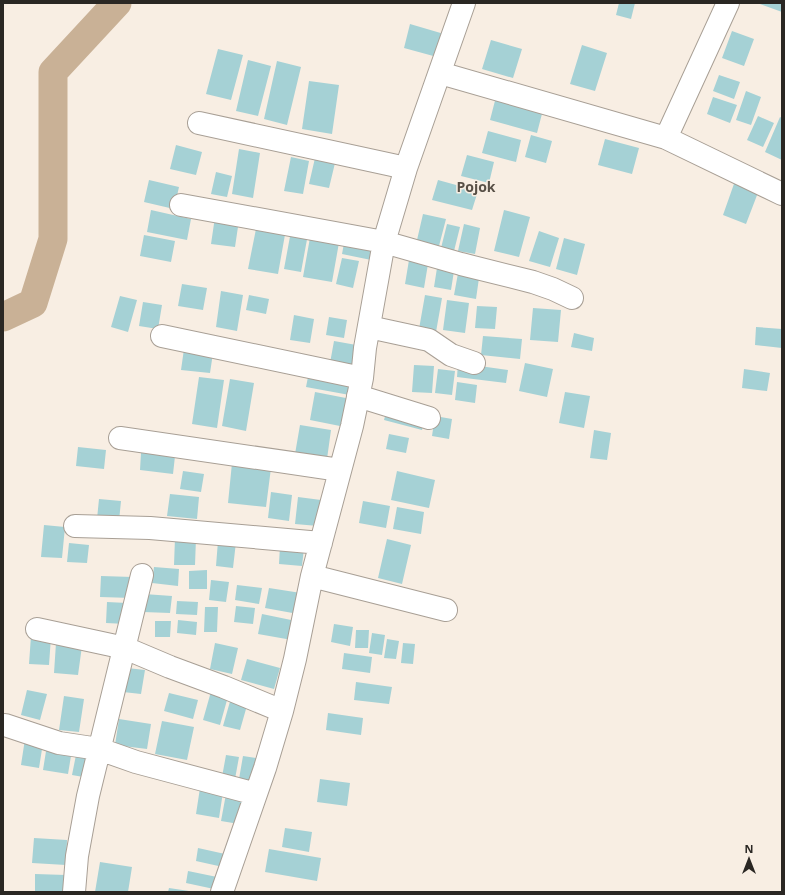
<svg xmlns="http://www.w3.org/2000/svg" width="785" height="895" font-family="'Open Sans',sans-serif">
	<rect width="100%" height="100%" fill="#f8eee3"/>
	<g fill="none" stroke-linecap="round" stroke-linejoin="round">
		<path stroke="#c9b196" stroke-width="29" d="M3,317l30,-14 20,-64v-167l64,-69"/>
	</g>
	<path fill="#a5d1d5" d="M619,3h16l-4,16 -15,-4z
		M761,3h21v9l-22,-8z
		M410,24l34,10 -7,23 -33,-9z
		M732,31l22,8 -10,27 -22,-8z
		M491,40l31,9 -9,29 -31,-9z
		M582,45l25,8 -12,38 -25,-7z
		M218,49l25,6 -12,45 -25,-6z
		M248,60l23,6 -13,50 -22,-5z
		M277,61l24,6 -14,58 -23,-6z
		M719,75l21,7 -6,17 -21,-8z
		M309,81l30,4 -7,49 -30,-5z
		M746,91l15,6 -10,28 -15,-5z
		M497,93l47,13 -7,27 -47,-13z
		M713,97l24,8 -7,18 -23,-9z
		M758,116l16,7 -11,24 -16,-7z
		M780,117l2,1v42l-17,-8z
		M488,131l33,9 -5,22 -34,-9z
		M531,135l21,6 -6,22 -21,-6z
		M605,139l34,9 -7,26 -34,-9z
		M176,145l26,7 -6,23 -26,-6z
		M239,149l21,4 -7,45 -21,-4z
		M467,155l27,7 -5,21 -28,-7z
		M291,157l18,4 -6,33 -19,-3z
		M315,158l20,5 -6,25 -20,-4z
		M216,172l16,4 -5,21 -16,-3z
		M149,180l30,7 -5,22 -30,-7z
		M438,180l40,11 -6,19 -40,-10z
		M735,181l24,9 -13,34 -23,-9z
		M151,210l40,9 -4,21 -40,-8z
		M504,210l26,7 -11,40 -25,-6z
		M423,214l23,5 -7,27 -22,-6z
		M215,217l24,3 -4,27 -24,-3z
		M257,224l29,5 -8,45 -30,-5z
		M447,224l13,3 -6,24 -13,-3z
		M464,224l16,4 -5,26 -17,-3z
		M291,231l17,3 -7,38 -17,-3z
		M539,231l20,7 -9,29 -21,-6z
		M311,232l29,5 -8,45 -29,-5z
		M144,235l31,6 -4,21 -31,-6z
		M345,238l34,6 -3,17 -34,-7z
		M564,238l21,6 -8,31 -21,-6z
		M410,254l19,4 -5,30 -19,-4z
		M342,258l17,3 -6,27 -17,-4z
		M437,268l17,3 -3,19 -17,-3z
		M459,268l21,3 -4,28 -22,-4z
		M182,284l25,4 -4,22 -25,-4z
		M221,291l22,4 -6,36 -21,-4z
		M249,295l20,4 -3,15 -20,-4z
		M425,295l17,3 -6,34 -17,-3z
		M120,296l17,4 -9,32 -17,-5z
		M447,300l22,3 -4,30 -22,-3z
		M143,302l19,3 -4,24 -19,-3z
		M477,306l20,1 -2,22 -20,-1z
		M533,308l28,2 -3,32 -28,-2z
		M294,315l20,4 -4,24 -20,-3z
		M329,317l18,3 -3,18 -18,-3z
		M756,327l26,2v19l-27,-3z
		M574,333l20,5 -2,13 -21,-4z
		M483,336l39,3 -2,20 -39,-4z
		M334,341l28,5 -4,22 -28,-5z
		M184,349l29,4 -3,20 -29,-3z
		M458,363l50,7 -2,13 -49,-6z
		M525,363l28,6 -6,28 -28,-6z
		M414,365l20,1 -2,27 -20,-1z
		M438,369l17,2 -3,24 -17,-2z
		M744,369l26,4 -3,18 -25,-3z
		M309,372l48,9 -2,15 -49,-9z
		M199,377l25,3 -7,48 -25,-4z
		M230,379l24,4 -8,48 -24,-5z
		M457,382l20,3 -2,18 -20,-3z
		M315,392l36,7 -6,28 -35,-7z
		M565,392l25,4 -6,32 -25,-5z
		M387,409l38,9 -3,12 -38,-10z
		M435,416l17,3 -3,20 -17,-3z
		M300,425l31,5 -4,29 -32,-5z
		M594,430l17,3 -4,27 -17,-2z
		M389,434l20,4 -3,15 -20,-4z
		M78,447l28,3 -2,19 -28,-3z
		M141,453l34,3 -2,18 -33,-4z
		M232,463l39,5 -5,39 -38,-4z
		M183,471l21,3 -3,18 -21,-3z
		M397,471l38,9 -6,28 -38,-8z
		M271,492l21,3 -3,26 -21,-3z
		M170,494l29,3 -2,22 -30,-3z
		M298,497l23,3 -3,26 -23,-2z
		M99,499l22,2 -2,20 -22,-2z
		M363,501l27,5 -4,22 -27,-5z
		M397,507l27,5 -3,22 -28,-5z
		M44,525l21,2 -3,31 -21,-1z
		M175,538h21l-1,27h-21z
		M387,539l24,6 -9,39 -24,-6z
		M218,541l18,1 -3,26 -17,-2z
		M69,543l20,2 -2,18 -20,-1z
		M280,546l24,2 -2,18 -23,-2z
		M154,567l25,2 -1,17 -26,-3z
		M207,570v19h-18v-18z
		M101,576l32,1 -1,21 -32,-1z
		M211,580l18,2 -3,20 -17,-2z
		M237,585l25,3 -3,16 -24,-4z
		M269,588l32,5 -3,21 -33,-6z
		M144,594l28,2 -2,17 -27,-1z
		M177,601l21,1 -1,13 -21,-1z
		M107,602l20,1 -1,21 -20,-1z
		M236,606l19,2 -2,16 -19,-2z
		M205,607h13l-1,25h-13z
		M262,614l34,7 -4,19 -34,-6z
		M178,620l19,2 -1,13 -19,-2z
		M155,621h16l-1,16h-15z
		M334,624l19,3 -3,19 -19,-4z
		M356,630h13l-1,18h-13z
		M372,633l13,2 -3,20 -13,-2z
		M31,636l20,1 -2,28 -20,-1z
		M387,639l12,2 -3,18 -12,-1z
		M56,643l26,3 -4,29 -24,-2z
		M215,643l23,5 -6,26 -22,-5z
		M403,643l12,1 -2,20 -12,-1z
		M344,653l28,4 -2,16 -28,-4z
		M247,659l33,9 -6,21 -33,-9z
		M127,668l18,2 -4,24 -18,-2z
		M356,682l36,5 -3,17 -35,-4z
		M212,688l17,5 -9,32 -17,-5z
		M27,690l20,4 -7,26 -19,-5z
		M169,693l29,7 -5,19 -29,-8z
		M64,696l20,3 -5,33 -20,-2z
		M231,698l17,4 -8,28 -17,-4z
		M328,713l35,5 -2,17 -35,-5z
		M119,719l32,5 -4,25 -32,-4z
		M162,721l32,6 -7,33 -32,-6z
		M25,739l18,4 -4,25 -18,-3z
		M47,745l25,5 -4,24 -25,-4z
		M77,750l16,3 -4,25 -17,-3z
		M226,755l13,2 -4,22 -13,-2z
		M243,756l19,3 -4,23 -19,-3z
		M320,779l30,4 -3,23 -30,-4z
		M200,788l23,4 -4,26 -23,-4z
		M226,794l18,3 -5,27 -18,-3z
		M285,828l27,4 -3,20 -27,-5z
		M34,838l33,2 -1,25 -34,-2z
		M198,848l27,6 -2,13 -27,-6z
		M269,849l52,9 -4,23 -52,-9z
		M100,862l32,5 -4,25h-33z
		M188,871l29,6 -3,12 -28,-6z
		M35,874l31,1 -1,17h-30z
		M169,888l20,3v1h-21z"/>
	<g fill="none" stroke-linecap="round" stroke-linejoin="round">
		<g stroke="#a89f95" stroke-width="24">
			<path id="minor" d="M440,73l226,65 116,56
				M199,123l207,45
				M666,138l62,-135
				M181,205l203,37 77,22 72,18 20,7 19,9
				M369,327l60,13 22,15 23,8
				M162,336l200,42
				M358,396l71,22
				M120,438l220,32
				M75,526l75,2 171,15
				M312,576l134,34
				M37,629l88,19 45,19 54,20 58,24
				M5,725l54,18 40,6 37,13 120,32
				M74,892l3,-36 11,-60 54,-221
				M222,892l43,-124 17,-57 13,-52 17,-83 40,-150 10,-48 3,-30 19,-106 22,-74 58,-165"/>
		</g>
		<use href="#minor" stroke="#fff" stroke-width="22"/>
	</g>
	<g text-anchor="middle" stroke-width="3" stroke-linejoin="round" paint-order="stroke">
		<g font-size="14" font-weight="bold" fill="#585047" stroke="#f8eee3">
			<text x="476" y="192">Pojok</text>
		</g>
	</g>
	<rect width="785" height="895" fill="none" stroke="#2a2723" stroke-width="8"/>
	<g transform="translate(749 859)" stroke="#f8eee3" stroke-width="3" paint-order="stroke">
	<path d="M0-3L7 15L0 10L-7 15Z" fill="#2a2723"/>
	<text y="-6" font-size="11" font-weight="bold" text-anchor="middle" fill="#2a2723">N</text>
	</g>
</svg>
